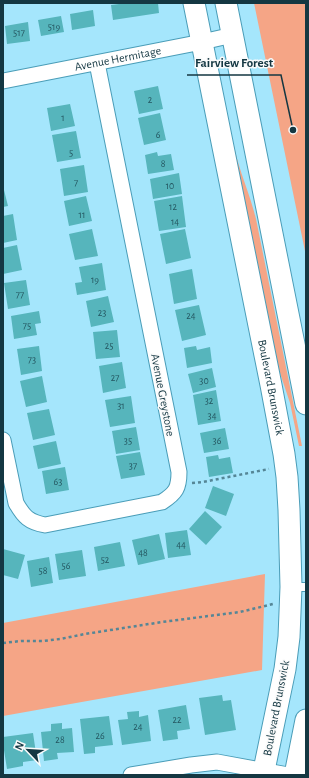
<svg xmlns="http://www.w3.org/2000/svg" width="309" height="778" font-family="'Alegreya Sans',sans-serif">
	<rect width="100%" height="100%" fill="#a5e6fc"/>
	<path fill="#f5a586" d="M254,3h52v253z
		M232,146h2c5,25 16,48 22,73l46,227h-3l-9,-43 -12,-36z
		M265,574l-3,96 -259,46v-93z"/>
	<path fill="#56b5bc" d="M127,3h31l1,10 -46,7 -2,-15z
		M93,10l2,16 -23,4 -2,-16z
		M61,16l3,16 -23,4 -3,-16z
		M28,22l2,19 -23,3 -2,-18z
		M158,86l5,23 -24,5 -5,-23z
		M70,104l5,22 -24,5 -4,-23z
		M160,113l6,27 -22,5 -6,-27z
		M76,131l5,27 -24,4 -5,-27z
		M157,152l1,4 13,-2 3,16 -26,4 -3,-19z
		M84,165l4,27 -24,4 -4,-27z
		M179,173l3,21 -29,5 -3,-20z
		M3,186l5,20 -5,1z
		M86,196l6,25 -23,5 -5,-25z
		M182,196l4,31 -27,4 -5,-30z
		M13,214l4,26 -14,3v-27z
		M92,229l6,27 -23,4 -6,-26z
		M185,229l6,29 -25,6 -6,-30z
		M17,245l5,25 -19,4v-26z
		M102,263l4,27 -29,5 -2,-12 7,-1 -3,-15z
		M192,269l5,30 -23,5 -5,-30z
		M26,280l4,25 -22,4 -4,-26z
		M108,296l6,26 -23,5 -5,-26z
		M199,305l7,30 -24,6 -7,-31z
		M39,311l2,12 -6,1 2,11 -23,4 -3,-23z
		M117,330l3,27 -24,2 -3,-27z
		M39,346l3,25 -21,4 -4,-26z
		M196,346l1,4 13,-3 2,16 -25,5 -3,-20z
		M122,362l4,26 -23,5 -4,-27z
		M212,368l4,19 -23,6 -5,-19z
		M42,376l5,26 -21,5 -6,-26z
		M216,390l5,31 -23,4 -5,-30z
		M131,396l4,27 -25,4 -5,-27z
		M49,409l6,26 -22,5 -6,-27z
		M136,427l4,23 -24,4 -4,-23z
		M225,428l4,21 -25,4 -4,-20z
		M56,441l5,23 -23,5 -5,-23z
		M140,452l5,23 -24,4 -5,-23z
		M218,455l1,4 11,-2 3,16 -24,4 -3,-20z
		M65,467l4,23 -23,4 -4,-23z
		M213,486l21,8 -8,22 -21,-8z
		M205,511l17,16 -16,18 -17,-16z
		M187,530l4,25 -23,3 -3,-25z
		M159,534l6,25 -27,6 -6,-25z
		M120,542l5,24 -27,5 -4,-24z
		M3,549l22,6 -7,24 -15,-4z
		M82,550l4,26 -27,4 -4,-26z
		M49,557l4,26 -22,4 -4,-26z
		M222,695l1,6 8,-1 5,30 -31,5 -6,-37z
		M186,705l4,24 -13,2 1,8 -15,2 -5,-31z
		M139,711v6l9,-2 3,26 -29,4 -4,-25 10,-1 -1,-7z
		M109,716l4,29 -18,2v6l-11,1 -4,-35z
		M62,723v6l10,-1 2,24 -17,1 1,6 -14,2 -3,-29 10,-1v-7z
		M33,733l4,27 -14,2v4l-16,3 -4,-25v-7z"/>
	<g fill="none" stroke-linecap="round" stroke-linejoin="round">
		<g stroke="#4a9db8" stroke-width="10">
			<path id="lane" d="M292,587h14"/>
		</g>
		<g stroke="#4a9db8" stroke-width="17">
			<g id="street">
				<path id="s1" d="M3,81l199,-39 31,-7"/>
				<path d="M3,440l13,63c8,14 13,19 29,22l117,-23c14,-9 17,-14 17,-30l-82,-409"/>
				<path d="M131,775l60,-10 26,-3 71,13"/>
			</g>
		</g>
		<g stroke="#4a9db8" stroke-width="23">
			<g id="secondary">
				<path id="s2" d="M194,3l77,382 13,69 3,23 2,33 2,77 -2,50 -4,32 -22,106"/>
				<path d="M226,3l80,401"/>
				<path d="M295,775l11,-55"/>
			</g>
		</g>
		<path stroke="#558696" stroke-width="2.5" stroke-dasharray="3 3" stroke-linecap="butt" d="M192,483l11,-1 66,-13
			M3,643l18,-2h22l17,-2 25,-5 77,-12 78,-10 33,-8"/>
		<use href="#lane" stroke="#fff" stroke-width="8"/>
		<use href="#street" stroke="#fff" stroke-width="15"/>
		<use href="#secondary" stroke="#fff" stroke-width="21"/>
	</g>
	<g text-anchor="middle" stroke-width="3" stroke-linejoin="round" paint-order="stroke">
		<g font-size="10" fill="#245660">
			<text x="54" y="30">519</text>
			<text x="19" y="36">517</text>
			<text x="150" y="103">2</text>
			<text x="63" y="121">1</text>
			<text x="158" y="138">6</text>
			<text x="71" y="156">5</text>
			<text x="163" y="167">8</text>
			<text x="76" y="186">7</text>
			<text x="170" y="189">10</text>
			<text x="173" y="210">12</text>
			<text x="82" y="218">11</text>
			<text x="175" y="225">14</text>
			<text x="95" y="283">19</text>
			<text x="20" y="298">77</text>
			<text x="102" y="316">23</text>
			<text x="191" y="319">24</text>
			<text x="27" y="329">75</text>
			<text x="109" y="349">25</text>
			<text x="32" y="363">73</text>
			<text x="115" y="381">27</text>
			<text x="204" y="384">30</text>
			<text x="209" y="404">32</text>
			<text x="121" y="409">31</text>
			<text x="212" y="419">34</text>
			<text x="128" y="444">35</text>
			<text x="217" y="444">36</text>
			<text x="133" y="469">37</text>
			<text x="58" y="485">63</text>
			<text x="181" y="548">44</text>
			<text x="143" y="556">48</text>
			<text x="105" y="563">52</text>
			<text x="66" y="569">56</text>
			<text x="43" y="574">58</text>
			<text x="177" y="723">22</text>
			<text x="138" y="730">24</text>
			<text x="100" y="739">26</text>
			<text x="60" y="743">28</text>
		</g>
		<g font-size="12" fill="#143742" stroke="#fbfbfb">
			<text dy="4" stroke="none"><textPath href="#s1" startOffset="117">Avenue Hermitage</textPath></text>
			<text dy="4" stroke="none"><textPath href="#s2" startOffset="392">Boulevard Brunswick</textPath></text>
			<text transform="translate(163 395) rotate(79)" y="4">Avenue Greystone</text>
			<text transform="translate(276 708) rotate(-79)" y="4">Boulevard Brunswick</text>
		</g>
	</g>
	<path fill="none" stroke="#143742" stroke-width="1.5" d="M293 130L281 75H187"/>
	<circle fill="#143742" stroke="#fbfbfb" stroke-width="1.5" cx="293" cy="130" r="4"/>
	<g font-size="13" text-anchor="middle" font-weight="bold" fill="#143742" stroke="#fbfbfb" stroke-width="3" stroke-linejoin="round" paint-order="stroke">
		<text x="234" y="67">Fairview Forest</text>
	</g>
	<rect width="309" height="778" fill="none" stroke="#143742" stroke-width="8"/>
	<g transform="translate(28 750) rotate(295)" stroke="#fbfbfb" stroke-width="3" paint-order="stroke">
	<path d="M0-3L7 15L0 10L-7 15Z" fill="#143742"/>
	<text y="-6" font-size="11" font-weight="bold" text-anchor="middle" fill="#143742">N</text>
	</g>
</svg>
